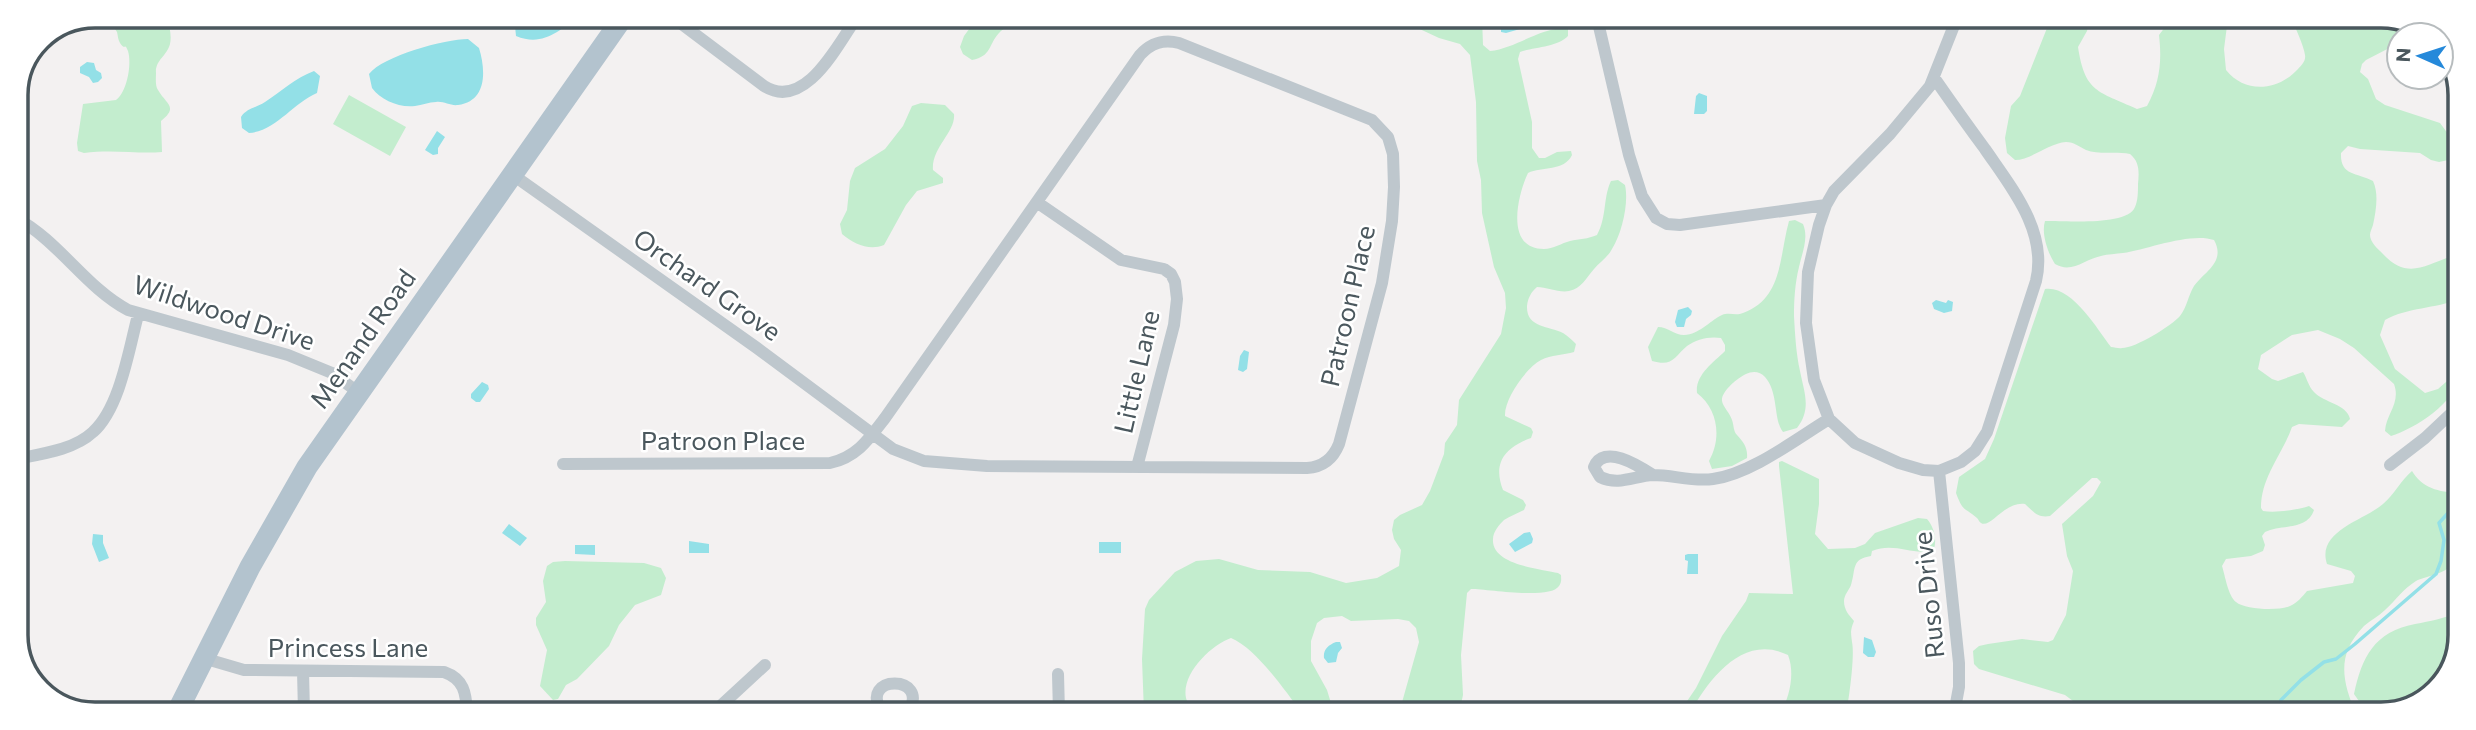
<svg xmlns="http://www.w3.org/2000/svg" width="2476" height="730" font-family="Commissioner,sans-serif">
	<rect width="100%" height="100%" fill="#f3f1f1"/>
	<path fill="#c3edce" d="M94,16h73c2,9 5,19 3,28 -3,12 -15,16 -14,29 0,5 -1,13 2,17 8,14 21,17 3,31l1,31c-25,2 -50,-3 -78,1l-6,-2 -1,-8 6,-39 33,-4c11,-8 16,-36 12,-49 -4,-10 -2,1 -8,-8 -2,-3 -2,-7 -3,-11 -4,-8 -14,-13 -23,-16z
		M978,17h51c-10,7 -22,7 -30,16 -11,12 -7,23 -27,27l-9,-6 -3,-7 4,-11z
		M1394,17h88l1,28 7,6c27,-3 50,-24 78,-23v8c-10,11 -34,11 -48,16l-2,7 14,63v26l7,10h6l12,-6 14,-1 1,4c-8,17 -30,11 -44,18 -10,21 -24,76 16,76 9,0 18,-6 26,-8 9,-2 18,-2 27,-6 10,-18 6,-38 14,-54l7,-1 7,5c4,18 -3,48 -13,64 -4,8 -12,13 -18,20 -8,9 -13,20 -25,22 -10,2 -22,-4 -32,-4 -6,5 -9,11 -10,19 -1,22 22,20 36,27 5,3 9,7 13,11l-2,8c-10,3 -23,3 -33,8 -15,8 -37,39 -36,56l26,12 2,4 -2,6c-25,9 -39,24 -28,52l20,10 3,5 -2,5c-6,3 -14,6 -20,10 -5,5 -11,12 -11,19 -2,26 48,30 65,34l3,2c0,3 1,7 -2,11 -9,14 -71,3 -88,3l-4,4 -6,62 2,40 -4,18h-60l20,-71 -3,-14 -7,-7 -11,-2 -47,2 -9,-5 -18,2 -7,5 -6,18v20l16,29 7,23h-32c-17,-22 -46,-65 -71,-75 -20,7 -50,36 -45,60 1,5 5,10 7,15h-49l-2,-54 3,-50 4,-9 26,-28 21,-11 23,-2 39,11 52,2 36,11 31,-5 22,-12 2,-16 -7,-11 -2,-9 2,-10 6,-5 22,-10 8,-14 14,-37 1,-11 12,-18 2,-25 42,-66 5,-26 -1,-15 -11,-26 -12,-54 -1,-33 -4,-19 -1,-59 -6,-47 -10,-11 -21,-6z
		M2051,18h39l-3,13 -9,16c7,46 20,44 59,62l10,-3c13,-24 15,-44 12,-71l13,-17h56l-4,31 2,21c19,24 52,21 72,-1 4,-4 8,-8 7,-14 -1,-9 -10,-28 -14,-37l111,1 23,14 -1,2h-25v8l-33,17 -4,4 -2,8 8,7 8,20 9,6 55,18 17,23v7l-4,6 -14,3 -8,-2 -11,-7 -60,-4 -12,-3 -7,7c-1,23 15,19 32,28 6,13 3,30 0,44 -1,3 -3,7 -3,10 0,7 8,14 12,18 25,27 41,13 70,3l7,6v37c-24,10 -51,8 -74,21l-5,15 15,34 30,24 13,-4 16,-14h4c0,27 -44,54 -67,61l-6,-5c1,-17 16,-28 9,-47l-40,-36 -14,-9 -22,-9 -26,5 -31,20 -3,14 14,10 6,2 25,-9c4,6 5,14 11,20 10,11 33,12 36,27l-8,8 -43,-3 -7,3c-10,28 -31,50 -31,81l2,3c13,2 34,-1 46,-5l5,4c-7,21 -33,14 -49,22l-3,4 3,9 -2,6 -12,5 -25,3 -4,7c3,9 6,30 14,36 9,8 44,9 54,4 7,-3 12,-9 17,-15l46,-8 2,-7 -4,-5 -24,-7c-11,-33 38,-44 56,-60 11,-9 18,-24 29,-33 10,17 27,21 46,22 0,22 7,55 -8,73 -6,8 -24,10 -34,15 -13,8 -20,19 -31,29 -6,6 -14,10 -21,16 -28,29 -22,54 -8,88h-273l-2,-7 -16,-12 -86,-26 -5,-5 -1,-13 6,-5 9,-2 34,-5 26,3 5,-2 13,-25 7,-44 -6,-15 -5,-32 31,-28 8,-14 -4,-4h-5l-42,38c-13,2 -16,-4 -25,-12 -20,-3 -35,25 -44,19 -2,-1 -2,-3 -4,-5 -13,-11 -14,-6 -21,-25l3,-16 26,-18 9,-20 51,-150c27,-4 52,40 66,58 4,0 8,2 11,1 14,0 49,-22 58,-32 7,-9 8,-20 14,-30 11,-15 32,-24 20,-46 -23,-8 -66,9 -91,13 -7,1 -15,1 -22,3 -16,3 -29,18 -46,8 -7,-11 -14,-30 -10,-43 17,-1 82,6 90,-14 3,-6 3,-16 3,-23 1,-11 2,-22 -8,-30 -14,-3 -32,1 -44,-4 -6,-3 -12,-8 -20,-8 -17,1 -35,18 -51,18l-8,-7 -2,-15 6,-32 9,-10z
		M349,95l57,32 -16,29 -57,-32z
		M921,103l24,2 9,9c2,18 -23,34 -21,56l10,8v5l-26,8 -11,14 -22,40c-15,6 -30,-1 -42,-11l-2,-10 7,-14 3,-29 5,-13 30,-19 18,-23 9,-20z
		M1795,220l8,4c6,14 -1,29 -4,43 -4,16 -5,33 -5,49 1,18 2,37 6,55 4,21 12,38 -3,57l-14,4c-10,-13 -4,-39 -18,-55 -5,-6 -13,-6 -19,-3 -8,4 -25,17 -24,27 1,6 8,12 10,19 2,5 1,11 5,15 6,7 11,12 10,23l-15,8 -20,3 -3,-8c13,-23 9,-52 -12,-68 -2,-18 16,-30 28,-42v-6l-4,-7c-11,-2 -25,1 -34,8 -13,11 -14,21 -35,15l-4,-14 10,-20c10,0 16,8 26,8 16,-1 24,-13 38,-20 7,-3 14,1 21,-2 40,-15 36,-56 46,-92z
		M1782,461l37,18v25l-4,30 13,15 27,-1 10,-4 10,-11 43,-15 9,1c7,8 10,20 7,30 -18,9 -38,-8 -62,2l-1,5c-20,3 -15,13 -20,29 -2,5 -7,10 -7,16 0,9 5,14 10,20 -4,10 -3,12 -2,21 3,14 -3,57 -6,72h-66c10,-17 15,-41 8,-59 -45,-22 -79,24 -98,58h-11l17,-25 26,-52 24,-35 3,-8 44,1 -14,-128v-4z
		M565,561l79,2 17,5 5,10 -5,17 -26,10 -16,20 -10,21 -32,33 -11,6 -8,14 -5,1 -13,-14 7,-36 -11,-25v-7l10,-16 -3,-21 4,-15 6,-4z
		M2458,612l-1,44 -28,42 -48,16h-13l-14,-20c8,-37 20,-62 61,-70 16,-3 28,-5 43,-12z"/>
	<path fill="#93e0e7" d="M518,16h62c-22,15 -37,31 -64,20l-1,-10z
		M1517,19l4,3 -1,7 -14,4 -5,-1v-7z
		M468,39l11,9c7,23 8,53 -21,57 -8,1 -14,-4 -22,-3 -7,0 -14,3 -21,4 -16,2 -34,-6 -43,-18l-3,-14c14,-18 76,-35 99,-35z
		M87,62l7,1 2,7 5,3 1,5 -4,4 -5,1 -4,-6 -9,-4v-6z
		M314,71l6,5 -3,17c-24,10 -41,38 -68,40l-7,-5 -1,-11c6,-9 15,-9 24,-15 17,-11 30,-24 49,-31z
		M1699,93l8,3v15l-3,3h-10l2,-18z
		M437,131l8,6 -7,11v6l-5,1 -8,-5z
		M1936,300l10,3 2,-3 5,2 -1,9 -8,2 -10,-4 -2,-6z
		M1688,307l4,4 -1,4 -5,4 -2,8h-7l-2,-5 3,-12z
		M1244,350l5,2 -2,17 -4,3 -5,-2 2,-14z
		M482,382l6,3 1,4 -9,13h-4l-5,-4v-4z
		M509,524l18,14 -7,8 -18,-13z
		M1530,532l3,7 -1,4 -17,9 -6,-8 15,-11z
		M93,534l10,1v8l6,15 -10,4 -7,-18z
		M689,541l20,3v9h-20z
		M1099,542h22v11h-22z
		M575,545h20v10l-20,-1z
		M1688,554h10v20h-11l1,-13 -3,-1v-5z
		M1864,637l8,3 4,12 -2,5h-6l-5,-4z
		M1336,642h4l2,6 -4,5 -2,9 -8,1 -4,-5c-1,-8 4,-13 12,-16z"/>
	<g fill="none" stroke-linecap="round" stroke-linejoin="round">
		<path stroke="#93e0e7" stroke-width="3.5" d="M2260,714l2,-5 17,-2 2,-7 20,-20 23,-18 12,-3 19,-15 81,-70 5,-13 3,-21 -5,-17 19,-21"/>
		<path stroke="#bec7cd" stroke-width="12" d="M671,16l93,70c41,26 74,-42 93,-69
			M1597,18l32,137 13,41 14,22 11,6 13,1 146,-20
			M1935,79c16,23 33,47 50,70 26,38 63,82 51,132l-49,151 -12,19 -14,11 -22,9 -16,-1 -24,-7 -44,-20 -26,-24 -15,-39 -8,-57 2,-51 11,-47 7,-20 8,-14 56,-57 40,-48 27,-68
			M513,175l244,173 136,101 31,12 63,5 320,2c16,-1 26,-9 32,-24l43,-161 10,-62 2,-34 -1,-33 -5,-17 -16,-17 -193,-77c-16,-4 -28,0 -39,12l-255,363c-16,21 -28,39 -55,45l-267,1
			M1038,203l83,57 43,9 7,5 4,8 2,17 -3,26 -37,142
			M16,218c43,23 69,69 112,92l160,45 44,18 26,19
			M16,459c25,-5 58,-9 77,-27 27,-24 36,-83 45,-117
			M2390,465l35,-27 34,-32
			M1939,471l20,192v24l-5,27
			M1653,475c-14,-9 -49,-32 -59,-8l6,10c19,9 34,-1 53,-2 20,0 40,7 60,4 38,-5 83,-40 116,-60
			M203,658l41,12 200,2c20,7 22,21 23,40
			M303,671l1,41
			M1058,674l1,39
			M714,712l51,-47
			M882,712c-25,-38 50,-38 26,0"/>
		<path stroke="#b3c3ce" stroke-width="21" d="M177,712l73,-145 57,-100 317,-451"/>
	</g>
	<g text-anchor="middle" stroke-width="5" stroke-linejoin="round" paint-order="stroke">
		<g font-size="26" fill="#4a575d" stroke="#fff">
			<text transform="translate(707 285) rotate(35)" y="9">Orchard Grove</text>
			<text transform="translate(1348 306) rotate(-77)" y="9">Patroon Place</text>
			<text transform="translate(224 313) rotate(18)" y="9">Wildwood Drive</text>
			<text transform="translate(363 339) rotate(-55)" y="9">Menand Road</text>
			<text transform="translate(1137 372) rotate(-77)" y="9">Little Lane</text>
			<text x="723" y="450">Patroon Place</text>
			<text transform="translate(1929 595) rotate(-96)" y="9">Ruso Drive</text>
			<text x="348" y="657">Princess Lane</text>
		</g>
	</g>
	<path d="M0 0H2476V730H0ZM95 28H2381A67 67 0 0 1 2448 95V635A67 67 0 0 1 2381 702H95A67 67 0 0 1 28 635V95A67 67 0 0 1 95 28Z" fill="#fff" fill-rule="evenodd"/>
	<path fill="none" stroke="#4a575d" stroke-width="3.5" d="M95 28H2381A67 67 0 0 1 2448 95V635A67 67 0 0 1 2381 702H95A67 67 0 0 1 28 635V95A67 67 0 0 1 95 28Z"/>
	<g transform="translate(2420 56) rotate(273)"><circle r="33" fill="#ffffff" stroke="#b7bcbe" stroke-width="2"/>
	<path d="M0-5L12 26L0 18L-12 26Z" fill="#2589da"/>
	<text y="-10" font-size="19" font-weight="bold" text-anchor="middle" fill="#4a575d">N</text>
	</g>
</svg>
